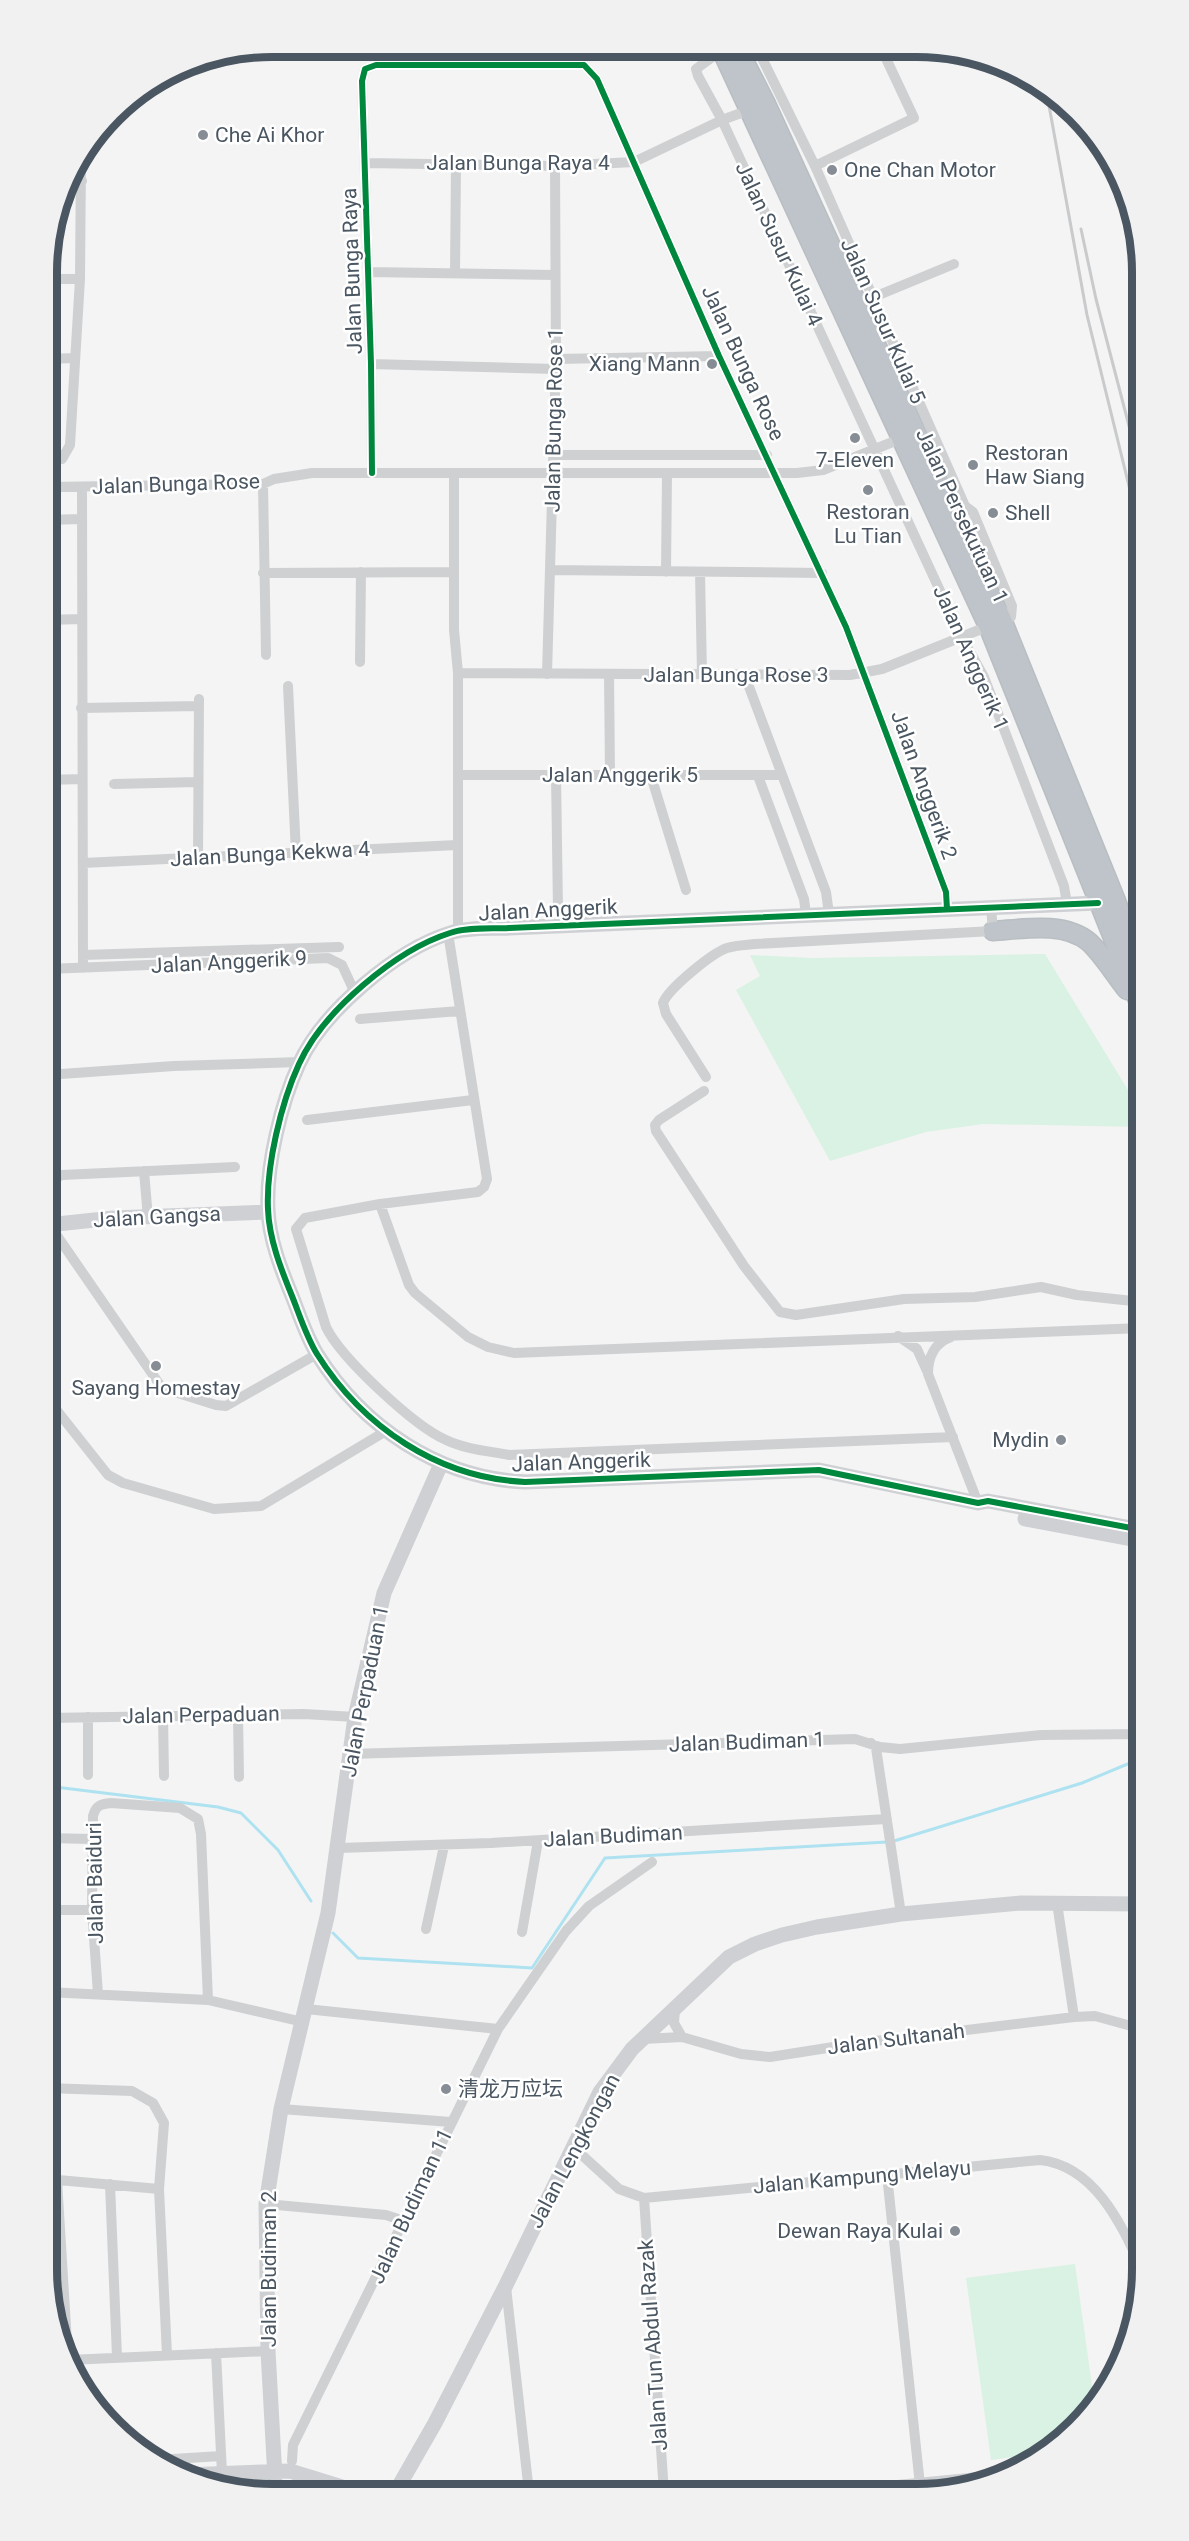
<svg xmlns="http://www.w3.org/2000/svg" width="1189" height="2541" font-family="Roboto,'Noto Sans SC',sans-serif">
	<rect width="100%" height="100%" fill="#f4f4f4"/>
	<path fill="#d9f2e3" d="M1045,954l97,159v14l-159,-3 -57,8 -96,29 -94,-171 24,-14 -10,-21 62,3z
		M1075,2264l20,143 -48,45 -56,8 -25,-182z"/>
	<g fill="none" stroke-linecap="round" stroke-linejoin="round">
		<path stroke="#aee2f0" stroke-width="3" d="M47,1786l171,21 23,6 37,37 33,51
			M894,1841l188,-58 60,-25
			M333,1933l25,25 174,10 73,-110 282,-16"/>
		<g stroke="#b9bec3" stroke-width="21">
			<path id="highway" d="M721,49l268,579 153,382
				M738,49l28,55 237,518 113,279 26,72
				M993,931c30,-2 71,-10 96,11 14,13 26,33 38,48"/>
		</g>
		<path stroke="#ced0d2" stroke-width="10" d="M722,50l-26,19 2,7 24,44 239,516 23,41 80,209 3,18
			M365,163l190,3 79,-4 88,-42 30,-11
			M815,166l99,-48 -32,-68
			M68,180l14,1
			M369,272l186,3
			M455,273l1,-108
			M47,279h33
			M874,297l80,-33
			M47,359l28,-1
			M556,359l163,-3
			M371,364l185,5
			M553,455h214
			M47,461l15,-2 8,-14 10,-166 1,-121
			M372,473l-1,-109 -9,-283 3,-12 11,-4h208l13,14 122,277 127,271 100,265 1,17
			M454,474v156l4,43v258
			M263,484l3,171
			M47,487l216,-3 11,-5 38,-6h485l26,-3 82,-33
			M82,487l1,481
			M47,520l34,-1
			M550,570l272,3
			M666,572l1,-99
			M700,572l2,103
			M263,573l191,-1
			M47,620l34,-1
			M360,662l1,-90
			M458,673l392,2 32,-6 129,-52 1,-11 -39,-94 -8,-6 -150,-340 -57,-116
			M547,674l9,-315 -1,-193
			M609,674l1,101
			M745,676l81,216 3,22
			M288,686l8,167
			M81,708l118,-2
			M458,775h324
			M556,775l2,135
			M651,776l35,114
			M758,776l46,123 2,15
			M47,780l35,-1
			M114,784l84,-2
			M198,858l1,-159
			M83,863l374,-18
			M448,933l39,246 -3,8 -6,5 -98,12 -75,14 -9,11 30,98c15,31 88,99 120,113 19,9 42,11 63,15l444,-18
			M83,955l256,-8
			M47,969l281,-11 14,7 13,28
			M360,1019l99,-8
			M47,1075l127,-9 126,-4
			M706,1077l-40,-63 -3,-11c5,-14 49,-50 64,-55 9,-3 19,-3 28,-4l238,-13 -2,-24
			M704,1091l-45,29 -4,5 1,6 88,135 36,46 16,3 108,-16 71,-2 66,-10 36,8 65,7
			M307,1120l166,-20
			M144,1171l4,47
			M47,1181l15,-6 173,-8
			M380,1204l29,81 6,8 53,44 20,10 26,6 628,-25
			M49,1224l113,164 54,17 10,1 91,-52
			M898,1336l19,13 10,22
			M951,1337c-17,6 -23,21 -23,37l50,129
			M47,1398l61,77 15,8 91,26 47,-3 125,-75
			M163,1715l1,61
			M238,1715l1,62
			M47,1718l257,-4 51,3
			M871,1743l5,5 25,166
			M350,1754l505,-15 25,8 20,2 141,-14 101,-1
			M88,1775v-58
			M47,1838l44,1
			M339,1848l152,-5 395,-24
			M1057,1903l17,114
			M47,1910h45
			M426,1929l18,-83
			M522,1932l16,-91
			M47,1992l161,8 95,22
			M98,1994l-6,-84 1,-94c3,-11 8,-12 18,-13l69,5 18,11 3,15 7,166
			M306,2009l192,20
			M675,2009l-1,14 8,14 59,17 29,3 89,-14 215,-26 21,-1 47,13
			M643,2039l39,-2
			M47,2088l85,3 21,12 11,20 -5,66 8,166
			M281,2109l170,13
			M572,2146l47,43 25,9 396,-38c55,6 81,64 102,109
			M887,2175l33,310
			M47,2179l112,10
			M57,2180l11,179
			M110,2184l7,173
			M644,2198l20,295
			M266,2204l120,11 18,6
			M1131,2245l11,-5
			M506,2287l23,205
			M216,2353l6,120
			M69,2360l199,-9
			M156,2460l65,-4
			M292,2461l1,-16 205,-416 68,-98 23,-25 63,-44"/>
		<path stroke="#ced0d4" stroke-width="15" d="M1098,903l-589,25c-19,1 -41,-1 -59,5 -54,17 -127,78 -151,131 -18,39 -33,102 -31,145 1,30 13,60 24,87 8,20 14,40 25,58 46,73 121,124 208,128l294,-12 159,33 10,-2 154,29
			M47,1225l67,-7 154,-6
			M1025,1519l117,22
			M184,2475l106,-4 65,20
			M275,2478l-7,-127 -2,-147 15,-95 47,-196 27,-196 29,-124 57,-129
			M396,2491l39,-68 71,-138 94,-193 32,-43 97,-92 26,-13 27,-9 35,-8 84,-13 120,-11 121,1
			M831,2494l163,-16"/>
		<use href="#highway" stroke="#bec4c9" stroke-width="18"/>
		<path stroke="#c9cacc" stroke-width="3" d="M1046,89l41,226 55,224
			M1081,229l15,70 46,177"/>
		<g stroke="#fff" stroke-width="10">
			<path id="cycleway" d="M372,473l-1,-109 -9,-283 3,-12 11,-4h208l13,14 122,277 127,271 100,265 1,17
				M1098,903l-589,25c-19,1 -41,-1 -59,5 -54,17 -127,78 -151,131 -18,39 -33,102 -31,145 1,30 13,60 24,87 8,20 14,40 25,58 46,73 121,124 208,128l294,-12 159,33 10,-2 154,29"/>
		</g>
		<use href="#cycleway" stroke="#00873e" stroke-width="6"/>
	</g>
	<g fill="#868d94" stroke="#fff" stroke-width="2">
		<circle cx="203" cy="135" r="6"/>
		<circle cx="832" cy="170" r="6"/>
		<circle cx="712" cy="364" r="6"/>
		<circle cx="855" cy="438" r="6"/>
		<circle cx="973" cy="465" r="6"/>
		<circle cx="868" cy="490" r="6"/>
		<circle cx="993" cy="513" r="6"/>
		<circle cx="156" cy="1366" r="6"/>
		<circle cx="1061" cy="1440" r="6"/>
		<circle cx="446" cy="2089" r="6"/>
		<circle cx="955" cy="2231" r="6"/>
	</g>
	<g text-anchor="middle" stroke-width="5" stroke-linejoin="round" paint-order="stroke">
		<g font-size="21" fill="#4a5661" stroke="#fff" text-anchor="start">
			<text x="215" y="142">Che Ai Khor</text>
			<text x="844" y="177">One Chan Motor</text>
			<text x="700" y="371" text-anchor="end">Xiang Mann</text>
			<text x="985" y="460">Restoran<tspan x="985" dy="24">Haw Siang</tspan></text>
			<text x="855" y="467" text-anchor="middle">7-Eleven</text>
			<text x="868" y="519" text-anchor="middle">Restoran<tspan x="868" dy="24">Lu Tian</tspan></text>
			<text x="1005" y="520">Shell</text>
			<text x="156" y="1395" text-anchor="middle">Sayang Homestay</text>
			<text x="1049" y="1447" text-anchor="end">Mydin</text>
			<text x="458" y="2096">清龙万应坛</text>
			<text x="943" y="2238" text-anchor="end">Dewan Raya Kulai</text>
		</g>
		<g font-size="21" fill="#4a5661" stroke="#fff">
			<text x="518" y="170">Jalan Bunga Raya 4</text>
			<text transform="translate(779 244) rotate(65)" y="7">Jalan Susur Kulai 4</text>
			<text transform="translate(352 271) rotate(-92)" y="7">Jalan Bunga Raya</text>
			<text transform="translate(883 321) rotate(66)" y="7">Jalan Susur Kulai 5</text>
			<text transform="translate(743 363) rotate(65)" y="7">Jalan Bunga Rose</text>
			<text transform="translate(554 420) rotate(-89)" y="7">Jalan Bunga Rose 1</text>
			<text transform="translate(176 484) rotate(-2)" y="7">Jalan Bunga Rose</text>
			<text transform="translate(962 516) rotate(65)" y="7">Jalan Persekutuan 1</text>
			<text transform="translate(971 658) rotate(66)" y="7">Jalan Anggerik 1</text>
			<text x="736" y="682">Jalan Bunga Rose 3</text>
			<text x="620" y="782">Jalan Anggerik 5</text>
			<text transform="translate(924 785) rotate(70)" y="7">Jalan Anggerik 2</text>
			<text transform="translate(270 854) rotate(-3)" y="7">Jalan Bunga Kekwa 4</text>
			<text transform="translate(548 910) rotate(-3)" y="7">Jalan Anggerik</text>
			<text transform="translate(229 962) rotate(-3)" y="7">Jalan Anggerik 9</text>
			<text transform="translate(157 1217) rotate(-3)" y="7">Jalan Gangsa</text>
			<text transform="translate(581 1462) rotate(-2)" y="7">Jalan Anggerik</text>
			<text transform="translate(365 1691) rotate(-79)" y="7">Jalan Perpaduan 1</text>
			<text transform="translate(201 1715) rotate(-1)" y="7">Jalan Perpaduan</text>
			<text transform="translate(747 1742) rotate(-2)" y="7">Jalan Budiman 1</text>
			<text transform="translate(613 1836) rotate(-3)" y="7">Jalan Budiman</text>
			<text transform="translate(95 1883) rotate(-91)" y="7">Jalan Baiduri</text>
			<text transform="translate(896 2039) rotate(-7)" y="7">Jalan Sultanah</text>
			<text transform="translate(574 2151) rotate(-62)" y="7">Jalan Lengkongan</text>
			<text transform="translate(862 2177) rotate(-5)" y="7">Jalan Kampung Melayu</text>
			<text transform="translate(411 2206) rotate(-65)" y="7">Jalan Budiman 11</text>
			<text transform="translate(269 2269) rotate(-90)" y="7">Jalan Budiman 2</text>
			<text transform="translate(653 2345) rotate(-94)" y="7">Jalan Tun Abdul Razak</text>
		</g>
	</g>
	<path d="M0 0H1189V2541H0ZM272 57H917A215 215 0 0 1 1132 272V2269A215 215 0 0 1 917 2484H272A215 215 0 0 1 57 2269V272A215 215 0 0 1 272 57Z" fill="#f1f1f2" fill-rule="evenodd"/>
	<path fill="none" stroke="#4a5661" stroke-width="8" d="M272 57H917A215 215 0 0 1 1132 272V2269A215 215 0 0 1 917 2484H272A215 215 0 0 1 57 2269V272A215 215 0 0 1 272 57Z"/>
</svg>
